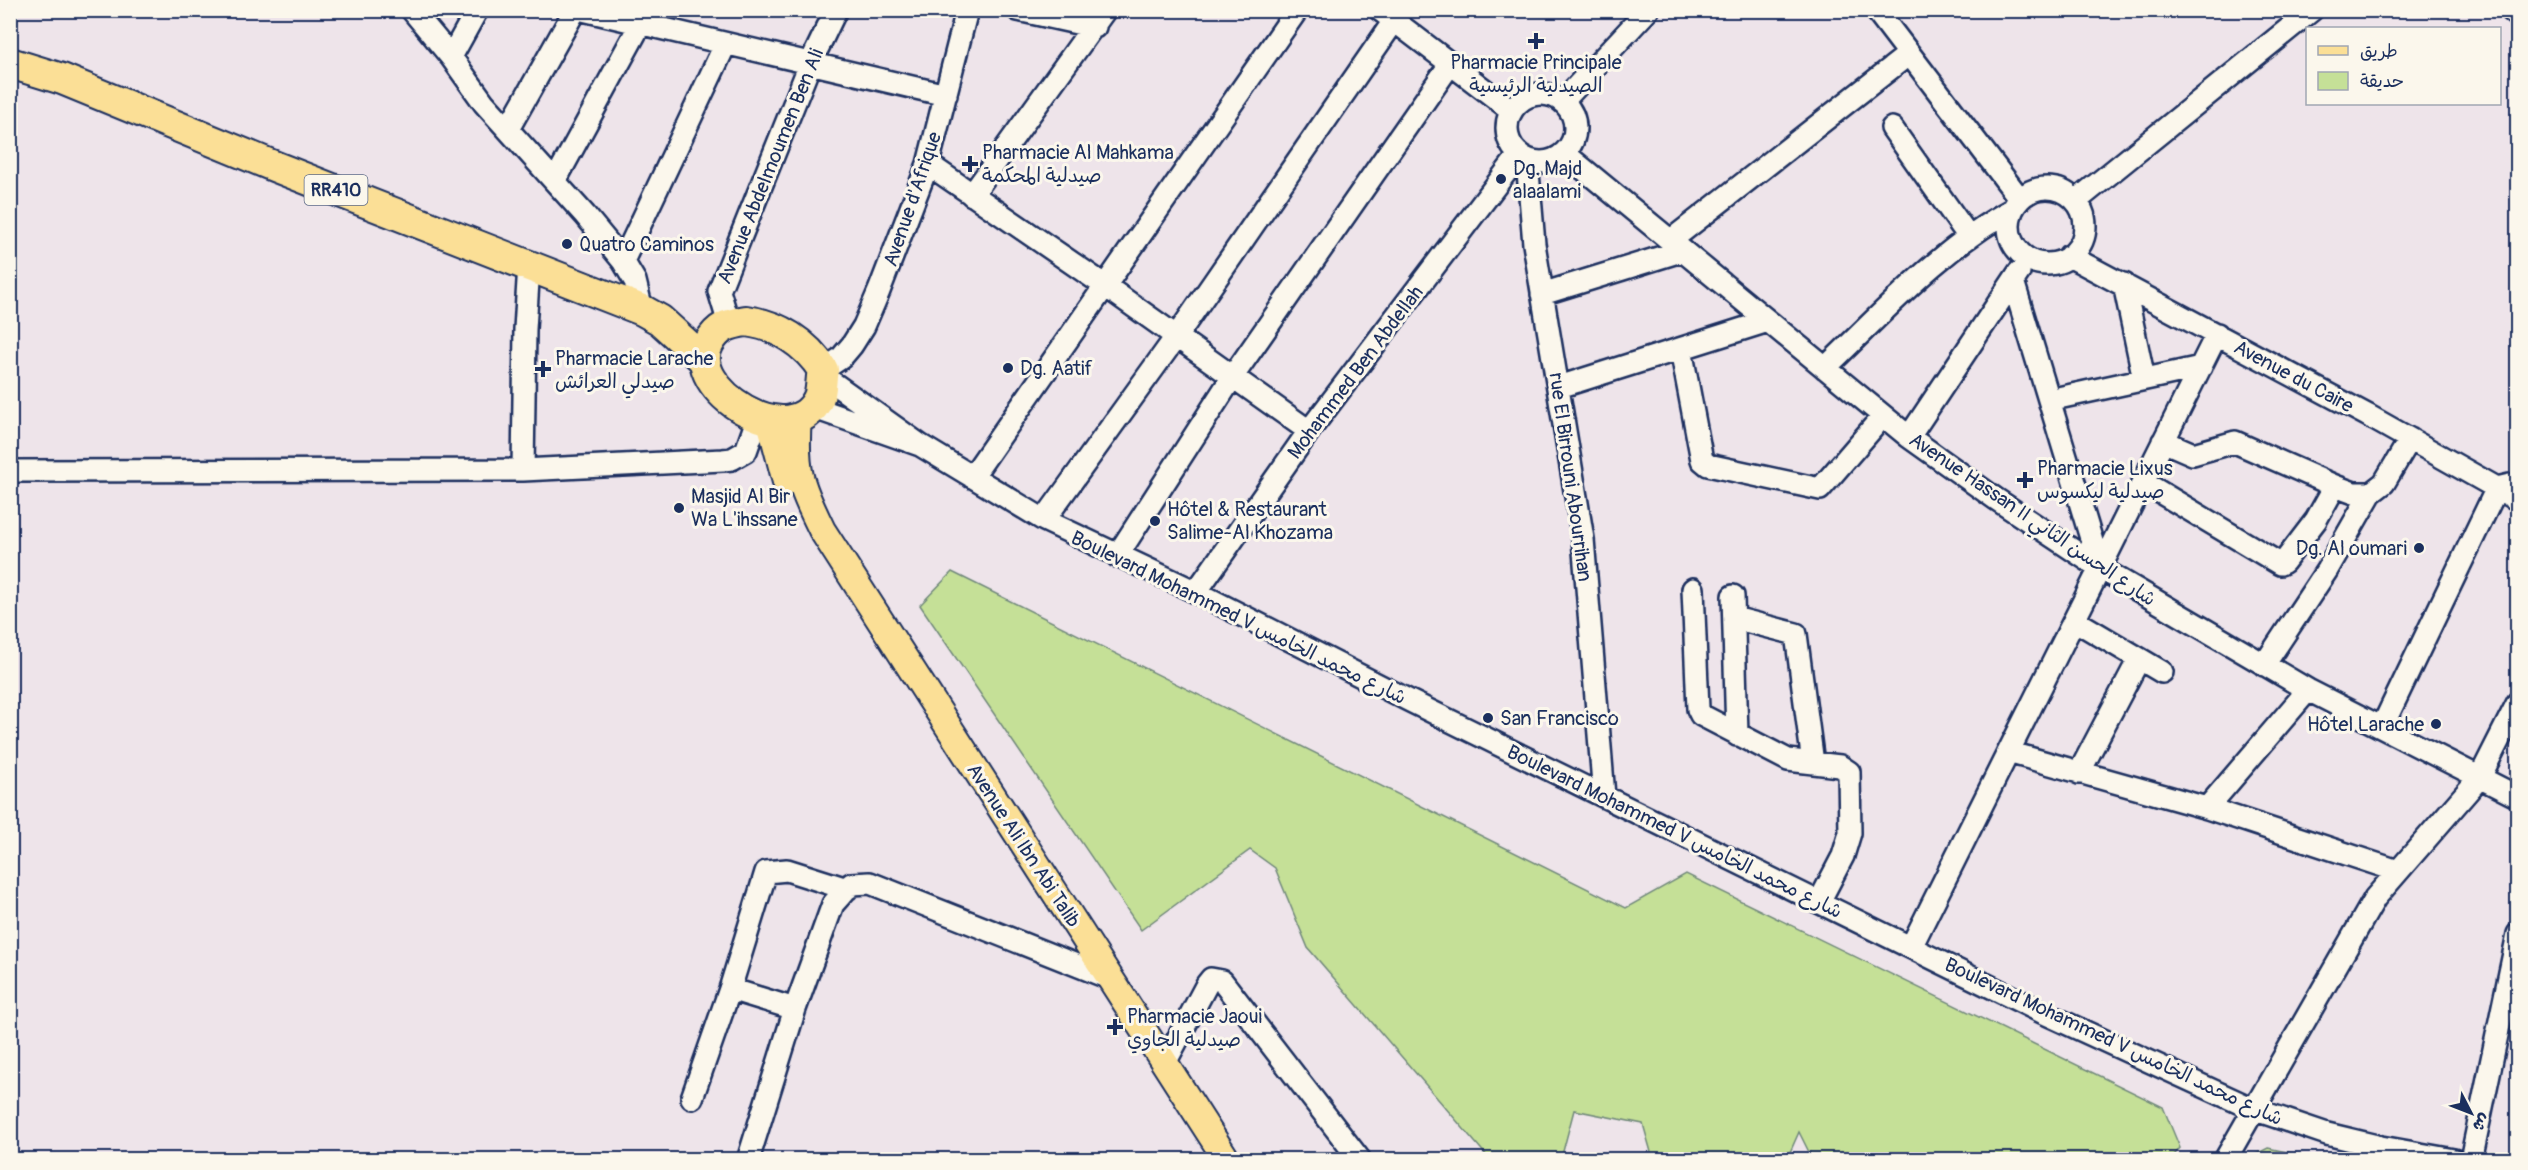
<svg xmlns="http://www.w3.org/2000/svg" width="2528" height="1170" font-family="Pangolin,'Playpen Sans Arabic',sans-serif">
	<rect width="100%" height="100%" fill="#eee4ea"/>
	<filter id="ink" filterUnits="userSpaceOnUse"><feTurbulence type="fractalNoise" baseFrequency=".0167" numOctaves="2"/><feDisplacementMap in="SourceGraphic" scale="12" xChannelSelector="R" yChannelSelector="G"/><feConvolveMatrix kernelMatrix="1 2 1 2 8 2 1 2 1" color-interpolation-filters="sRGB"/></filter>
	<g filter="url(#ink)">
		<path fill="#c5e097" stroke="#70887a" stroke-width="1.5" d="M952,572l674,336 60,-34 477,233 17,41 -10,12h-357l-14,-28 -12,27h-134l-10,-35 -69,-14 -13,49 -74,-3 -179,-208 -33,-80 -25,-18 -109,80 -221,-325z
			M2268,1148l46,10 5,1h-67l2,-4z"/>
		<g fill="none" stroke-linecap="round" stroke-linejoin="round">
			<g stroke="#1b2f5e" stroke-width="26">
				<path id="minor" d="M412,10l39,47 33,46 101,112 38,46 12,20 7,29
					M583,10l363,85
					M1018,10l77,17
					M1380,10l131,100
					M1876,10l144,189
					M2511,10l7,6
					M451,57l26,-47
					M1507 128a34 34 0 1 1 68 0a34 34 0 1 1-68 0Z
					M1563,101l85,-91
					M1892,128l77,109
					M508,129l67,-119
					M1564,153l345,284 87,62 104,69 208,122 210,107
					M1527,160l7,84 49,295 21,257
					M928,164l176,121 205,146
					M555,181l93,-171
					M2009 226a38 38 0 1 1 76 0a38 38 0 1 1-76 0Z
					M972,195l133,-185
					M2076,201l236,-191
					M1670,241l239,-187
					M2069,256l298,159 151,85
					M623,261l102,-216
					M2013,281l87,287
					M2124,284l20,95
					M1542,294l139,-43
					M729,324l-10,-33 91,-227 26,-54
					M1681,349l21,111 6,5 112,24 63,-73
					M1825,368c59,-56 116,-120 188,-159
					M823,370l18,-12 11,-13 12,-19 15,-35 49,-127 39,-154
					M1559,387l209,-66
					M2049,400l152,-33
					M812,407l108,38 -98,-70
					M1909,437l110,-165
					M2163,441l30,13 42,-12 100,44 19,7h17l13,-10 26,-44
					M920,445l124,75 152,72 214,109 634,312 209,96 74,25 54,13 73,13
					M523,470l2,-141 4,-64
					M10,471l513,-1 200,-10 9,-1 14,-8 12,-34
					M972,477l325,-467
					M2143,482l137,82 4,-2 32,-42 19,-34
					M1044,520l132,-183 218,-316
					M1117,556l116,-180 218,-313
					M1693,589l5,120 3,6 87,45 52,6 9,6 1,61 -7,23 -24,46
					M1196,592l113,-161 210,-276
					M1733,596l4,139
					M1734,618l62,16 17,129
					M2074,620l88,52
					M2264,665l63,-95 44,-77
					M2382,727l115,-239 13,-3
					M2008,752l199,56 191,63
					M2079,773l60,-114
					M2207,808l101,-118
					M1911,947l306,-613
					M730,989l65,20
					M1165,1063l42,-79 4,-5 11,2 138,179
					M692,1098l38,-109 36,-117 21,-2 60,19
					M748,1160l47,-151 38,-105 18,-20 19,-1 239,95
					M2225,1160l150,-262 105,-121 38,-75
					M2471,1160l47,-226"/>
			</g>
			<g stroke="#1b2f5e" stroke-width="30">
				<path id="major" d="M798,418c-4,52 1,65 24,112l405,630
					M770,421l16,61"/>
			</g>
			<g stroke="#1b2f5e" stroke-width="34">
				<path id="highway" d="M10,63l52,16 214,88 366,143 18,10 43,39
					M746,321c32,4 60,22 77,49 -2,8 -1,19 -4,27 -25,61 -137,-9 -110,-54 9,-16 19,-19 37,-22z"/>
			</g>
			<use href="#minor" stroke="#fbf7ec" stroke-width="21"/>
			<use href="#major" stroke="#fbdf96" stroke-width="26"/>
			<use href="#highway" stroke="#fbdf96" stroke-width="30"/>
		</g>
	</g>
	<g fill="#1b2f5e" stroke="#fbf7ec" stroke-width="2">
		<path d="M1533 32h6v6h6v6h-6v6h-6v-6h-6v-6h6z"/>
		<path d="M967 155h6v6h6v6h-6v6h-6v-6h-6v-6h6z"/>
		<circle cx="1501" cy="179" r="6"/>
		<circle cx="567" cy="244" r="6"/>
		<circle cx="1008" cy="368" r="6"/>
		<path d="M540 360h6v6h6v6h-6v6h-6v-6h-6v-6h6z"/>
		<path d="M2022 471h6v6h6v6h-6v6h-6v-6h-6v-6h6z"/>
		<circle cx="679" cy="508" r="6"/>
		<circle cx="1155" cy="521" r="6"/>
		<circle cx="2419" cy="548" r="6"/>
		<circle cx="1488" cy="718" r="6"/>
		<circle cx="2436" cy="724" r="6"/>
		<path d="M1112 1018h6v6h6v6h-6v6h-6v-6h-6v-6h6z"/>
	</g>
	<g text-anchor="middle" stroke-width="6" stroke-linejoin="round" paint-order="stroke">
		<rect fill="#fbf7ec" stroke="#5e6b89" stroke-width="1.5" x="304.5" y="175" width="63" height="30" rx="4.5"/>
		<g font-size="18" font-weight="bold" fill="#1b2f5e">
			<text x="336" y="196">RR410</text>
		</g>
		<g font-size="20" fill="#1b2f5e" stroke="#fbf7ec" text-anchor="start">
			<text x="1536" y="69" text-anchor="middle">Pharmacie Principale<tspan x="1536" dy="23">الصيدلية الرئيسية</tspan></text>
			<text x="982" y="159">Pharmacie Al Mahkama<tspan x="982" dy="23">صيدلية المحكمة</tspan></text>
			<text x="1513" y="175">Dg. Majd<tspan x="1513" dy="23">alaalami</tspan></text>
			<text x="579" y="251">Quatro Caminos</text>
			<text x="555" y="365">Pharmacie Larache<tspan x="555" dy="23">صيدلي العرائش</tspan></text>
			<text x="1020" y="375">Dg. Aatif</text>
			<text x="2037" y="475">Pharmacie Lixus<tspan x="2037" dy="23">صيدلية ليكسوس</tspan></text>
			<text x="691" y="503">Masjid Al Bir<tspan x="691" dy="23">Wa L'ihssane</tspan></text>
			<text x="1167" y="516">Hôtel &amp; Restaurant<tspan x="1167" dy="23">Salime-Al Khozama</tspan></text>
			<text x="2407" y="555" text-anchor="end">Dg. Al oumari</text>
			<text x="1500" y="725">San Francisco</text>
			<text x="2424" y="731" text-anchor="end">Hôtel Larache</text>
			<text x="1127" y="1023">Pharmacie Jaoui<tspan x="1127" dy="23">صيدلية الجاوي</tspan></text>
		</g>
		<g font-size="20" fill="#1b2f5e" stroke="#fbf7ec">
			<text transform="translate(770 166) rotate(-68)" y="7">Avenue Abdelmoumen Ben Ali</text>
			<text transform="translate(912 199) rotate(-71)" y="7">Avenue d'Afrique</text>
			<text transform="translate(1355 372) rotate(-53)" y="7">Mohammed Ben Abdellah</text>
			<text transform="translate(2294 376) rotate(28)" y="7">Avenue du Caire</text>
			<text transform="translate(1571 477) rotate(82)" y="7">rue El Birrouni Abourrihan</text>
			<text transform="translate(2033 519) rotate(34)" y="7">Avenue Hassan II شارع الحسن الثاني</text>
			<text transform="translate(1239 617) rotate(26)" y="7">Boulevard Mohammed V شارع محمد الخامس</text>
			<text transform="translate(1675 831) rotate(26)" y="7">Boulevard Mohammed V شارع محمد الخامس</text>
			<text transform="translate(1024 845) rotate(57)" y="7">Avenue Ali Ibn Abi Talib</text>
			<text transform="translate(2114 1041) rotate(25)" y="7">Boulevard Mohammed V شارع محمد الخامس</text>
		</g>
	</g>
	<rect width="2528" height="1170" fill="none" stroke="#fbf7ec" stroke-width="36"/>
	<rect x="18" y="18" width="2492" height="1134" fill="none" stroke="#1b2f5e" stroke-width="2" filter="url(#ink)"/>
	<rect x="2306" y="27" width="195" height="78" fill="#fbf7ec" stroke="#a1a7b3" stroke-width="1.5"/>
	<rect x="2318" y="46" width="30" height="9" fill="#fbdf96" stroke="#a1a7b3" stroke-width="1.5"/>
	<text x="2360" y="57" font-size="18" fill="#1b2f5e">طريق</text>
	<rect x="2318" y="72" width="30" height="18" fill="#c5e097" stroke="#a1a7b3" stroke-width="1.5"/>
	<text x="2360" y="87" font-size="18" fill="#1b2f5e">حديقة</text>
	<g transform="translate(2471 1113) rotate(132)" stroke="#fbf7ec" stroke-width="4.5" paint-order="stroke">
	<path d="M0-4.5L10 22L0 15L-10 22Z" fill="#1b2f5e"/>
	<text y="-9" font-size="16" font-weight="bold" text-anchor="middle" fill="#1b2f5e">ش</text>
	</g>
</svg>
